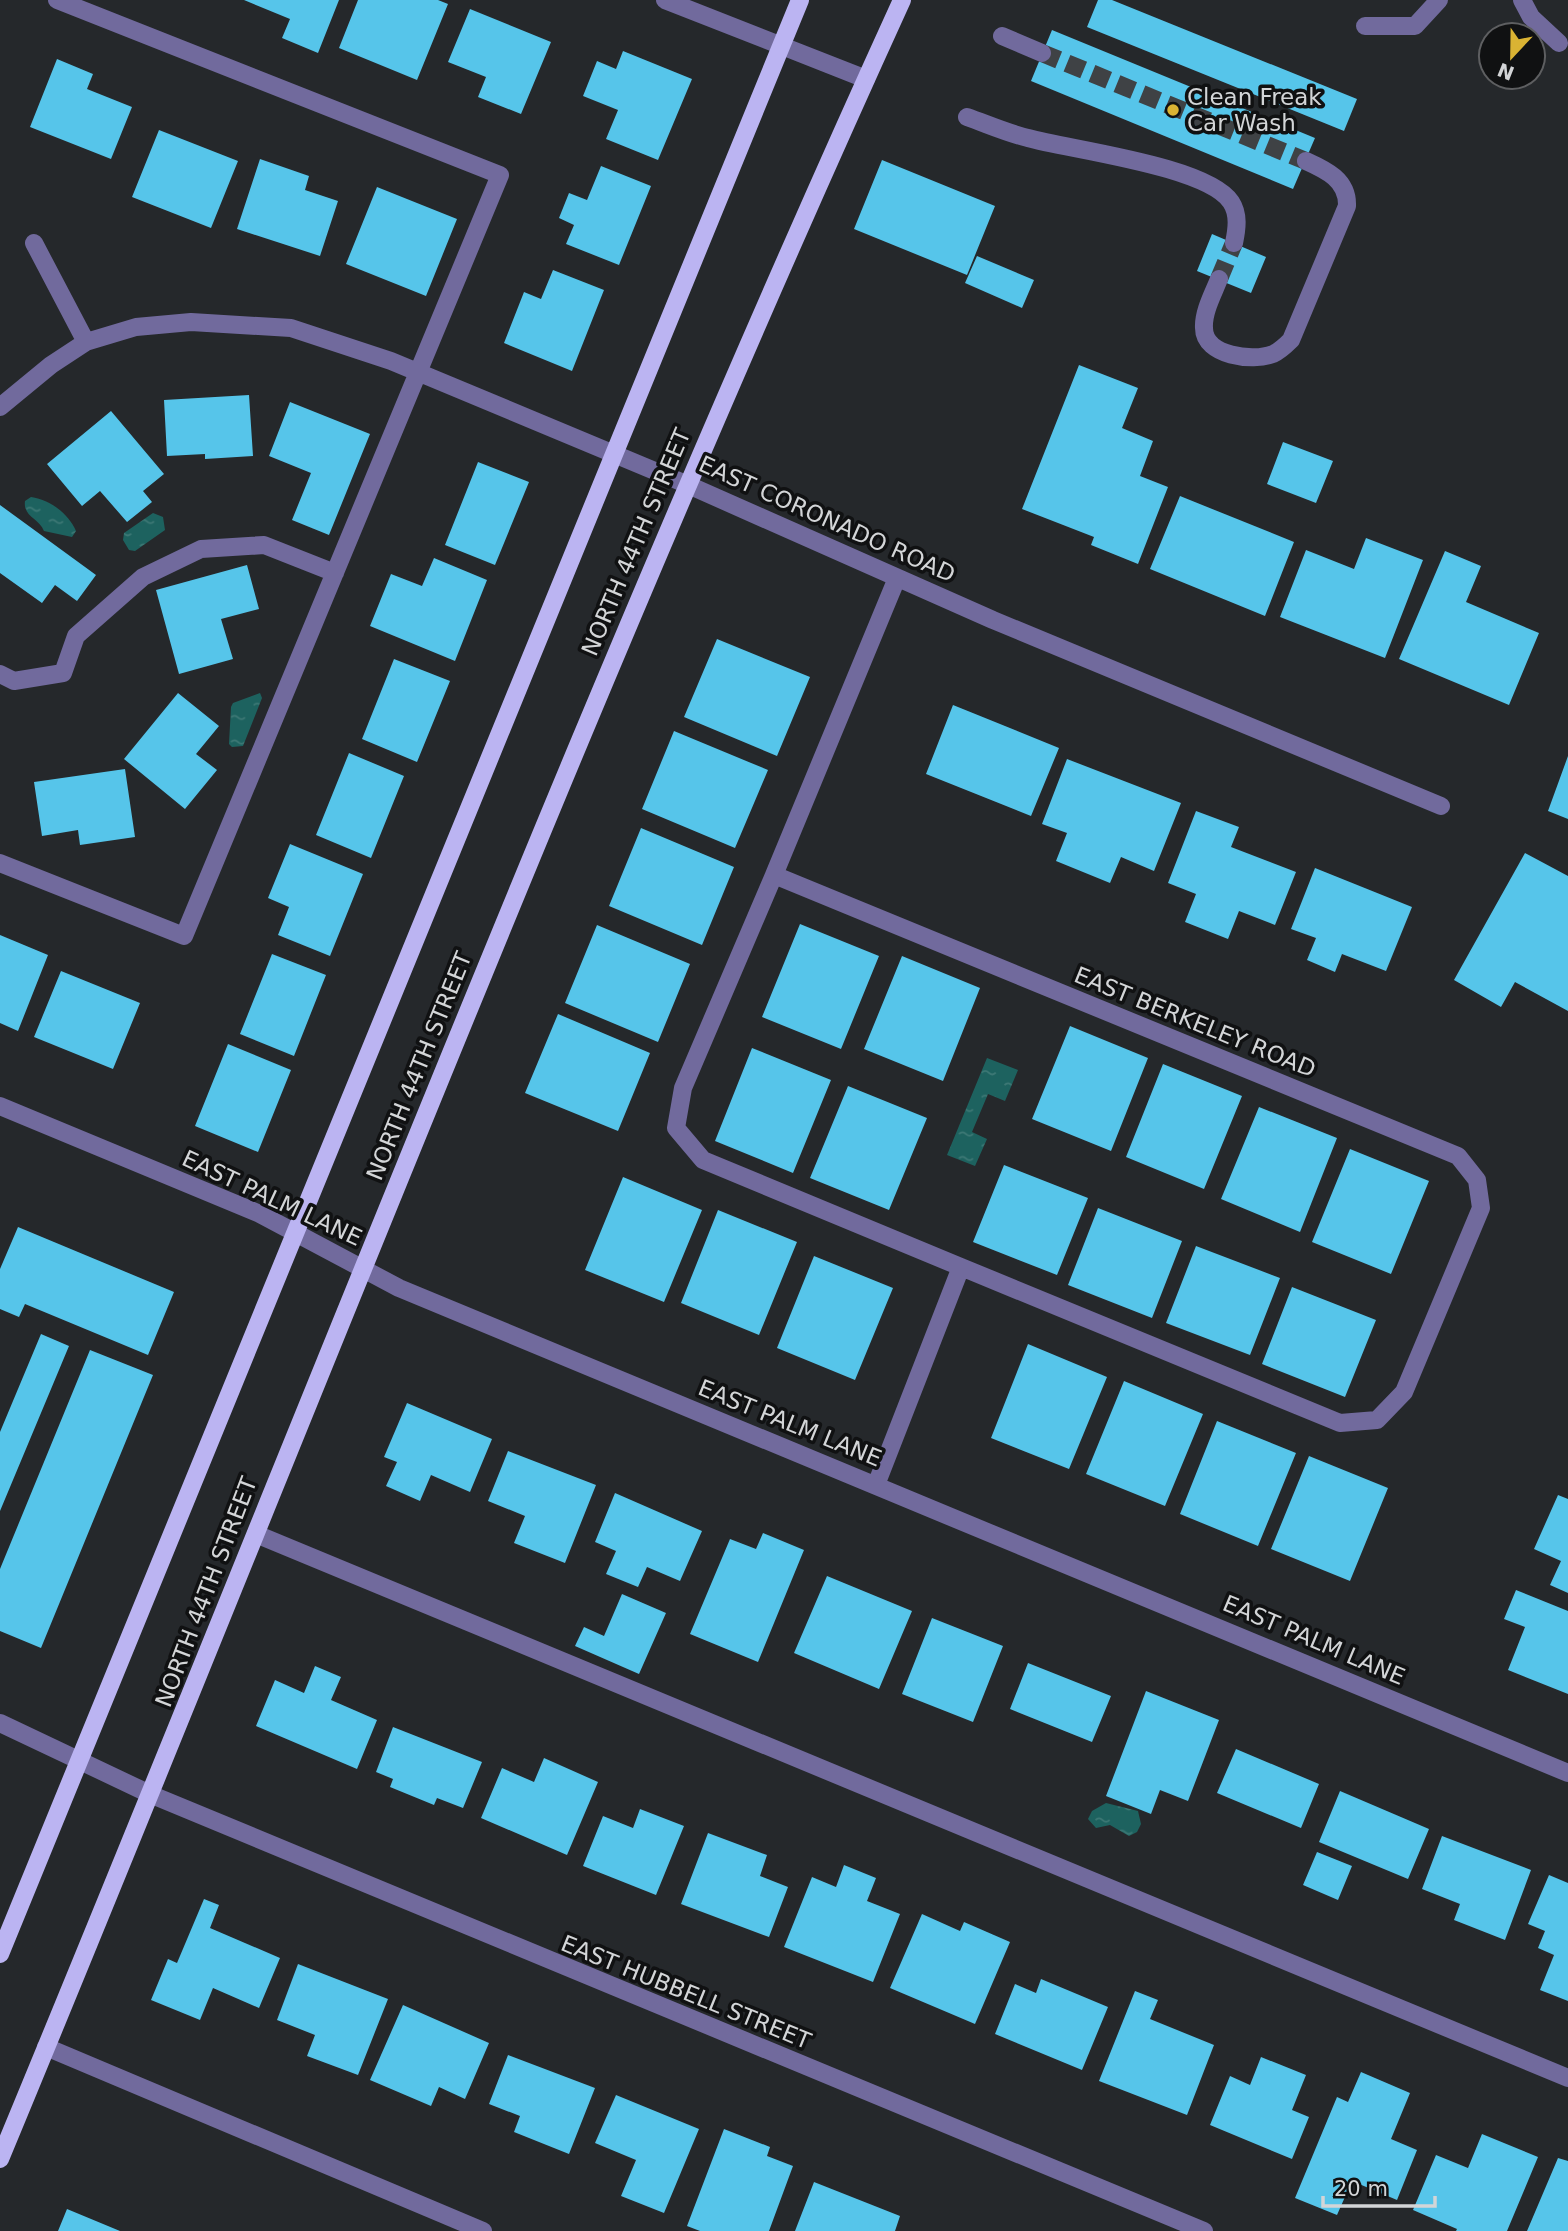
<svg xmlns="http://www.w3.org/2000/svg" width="1568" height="2231" font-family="'DejaVu Sans',sans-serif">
	<defs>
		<pattern id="water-ripples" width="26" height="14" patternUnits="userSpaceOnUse" patternTransform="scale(1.75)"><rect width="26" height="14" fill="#1d625f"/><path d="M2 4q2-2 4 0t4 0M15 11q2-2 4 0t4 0" fill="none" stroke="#3d7875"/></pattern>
	</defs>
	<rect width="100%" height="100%" fill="#25282b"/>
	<path fill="url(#water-ripples)" d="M31,497c19,3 37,16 45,34l-4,6 -28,-6c-5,-13 -21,-14 -19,-30z
		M153,513l10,4 2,13 -30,21 -6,-1 -6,-10 1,-7z
		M260,693l2,5 -19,48 -11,1 -3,-3 2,-37 2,-4z
		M987,1058l31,12 -13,31 -17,-7 -16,38 15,7 -12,27 -28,-11z
		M1106,1803l32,8 3,13 -4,8 -8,4 -19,-11 -14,3 -8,-9 4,-8z"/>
	<path fill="#56c5ea" d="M244,0h95l-21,53 -36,-15 8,-19z
		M358,0h80l10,4 -31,76 -78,-32z
		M1098,0h14l245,99 -13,32 -257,-104z
		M470,9l81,33 -30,72 -43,-17 8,-20 -38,-15z
		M1052,30l263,108 -22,51 -262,-108z
		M623,51l69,28 -34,81 -52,-21 12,-29 -35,-14 14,-35 19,8z
		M57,59l36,15 -6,15 45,18 -21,52 -81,-32z
		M159,130l79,31 -27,67 -79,-31z
		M260,159l49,17 -4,14 33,11 -18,55 -83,-27z
		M882,160l113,46 -28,69 -113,-46z
		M601,166l50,20 -32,79 -53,-21 8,-19 -15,-7 10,-25 18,7z
		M377,187l80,32 -31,77 -80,-32z
		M1212,234l54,23 -15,36 -54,-22z
		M977,256l57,24 -12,28 -57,-25z
		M553,270l51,20 -32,81 -68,-28 20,-51 17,7z
		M1079,365l59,23 -16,40 31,13 -13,35 28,11 -30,77 -47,-19 3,-8 -72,-28z
		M249,395l4,61 -48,3v-5l-38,2 -3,-56z
		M290,402l80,32 -41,101 -37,-15 19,-47 -42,-17z
		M111,411l53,63 -21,17 9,11 -25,20 -27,-31 -18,15 -35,-42z
		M1283,442l50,19 -17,42 -49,-19z
		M478,462l51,20 -34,83 -50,-20z
		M1180,496l114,46 -29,74 -115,-47z
		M0,505l96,70 -19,26 -22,-16 -13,18 -42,-30z
		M1366,538l57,22 -38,98 -105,-41 26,-67 48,19z
		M1445,551l36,15 -15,36 73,31 -30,72 -110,-46z
		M434,558l53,22 -32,81 -85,-35 21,-52 31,12z
		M247,565l12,44 -38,10 12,40 -54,15 -23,-84z
		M717,639l93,38 -33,79 -93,-39z
		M394,659l56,22 -33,81 -55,-23z
		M178,693l41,33 -23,28 21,16 -32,39 -61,-50z
		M953,705l106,43 -28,68 -105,-42z
		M674,731l94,39 -33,78 -93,-39z
		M349,753l55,23 -33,82 -55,-23z
		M1568,756v63l-20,-8z
		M1067,759l114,44 -27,68 -33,-14 -11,26 -54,-22 11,-28 -25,-9z
		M125,769l10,68 -55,8 -2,-15 -36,6 -8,-54z
		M1196,811l43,16 -8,20 65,25 -21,53 -36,-14 -11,28 -43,-17 11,-28 -28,-11z
		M641,828l93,39 -32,78 -93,-39z
		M290,844l73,30 -33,82 -52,-21 11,-28 -21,-9z
		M1525,853l43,23v135l-53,-29 -14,25 -47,-27z
		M1315,868l97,39 -26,64 -44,-17 -7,18 -28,-12 9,-22 -25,-9z
		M800,924l79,32 -38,93 -79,-32z
		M597,925l93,39 -32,78 -93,-39z
		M0,935l48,20 -30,76 -18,-8z
		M272,954l54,21 -32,81 -54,-22z
		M902,956l78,32 -37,93 -79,-32z
		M61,971l79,32 -27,66 -79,-32z
		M558,1014l92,39 -32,78 -93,-38z
		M1070,1026l78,32 -37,93 -79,-32z
		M228,1044l63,26 -33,82 -63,-26z
		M752,1048l79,32 -38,93 -78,-32z
		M1163,1064l79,32 -38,93 -78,-32z
		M848,1086l79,32 -38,92 -79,-32z
		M1259,1107l78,31 -37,94 -79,-33z
		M1350,1149l79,32 -38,93 -79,-32z
		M1004,1165l84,33 -31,77 -84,-33z
		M623,1177l79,33 -38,92 -79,-32z
		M1098,1208l84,33 -30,77 -84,-33z
		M718,1210l79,32 -38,93 -78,-32z
		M18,1227l156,65 -26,63 -123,-51 -6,13 -19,-8v-40z
		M1196,1246l84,32 -30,77 -84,-32z
		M814,1256l79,32 -38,92 -78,-32z
		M1292,1287l84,33 -31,77 -83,-33z
		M41,1334l28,12 -69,165v-79z
		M1028,1344l79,33 -38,92 -78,-31z
		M90,1350l63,25 -112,273 -41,-17v-62z
		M1124,1381l79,33 -38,92 -79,-32z
		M407,1403l85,36 -22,53 -39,-17 -11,26 -34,-15 11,-24 -13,-5z
		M1217,1421l79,32 -38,93 -78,-32z
		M508,1451l88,34 -31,78 -51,-20 11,-27 -37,-15z
		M1309,1456l79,32 -38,93 -79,-32z
		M615,1493l87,38 -22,50 -33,-14 -9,20 -32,-13 10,-23 -21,-9z
		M1558,1495l10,4v94l-18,-8 11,-24 -27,-12z
		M763,1533l41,17 -46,112 -68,-28 40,-95 26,10z
		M827,1576l85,35 -33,78 -85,-36z
		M1516,1590l52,21v83l-60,-24 17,-43 -21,-8z
		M622,1594l44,19 -27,61 -64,-28 9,-19 20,9z
		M932,1618l71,28 -30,76 -71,-28z
		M1028,1663l83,33 -19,46 -82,-33z
		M315,1666l26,11 -10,23 46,20 -20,49 -101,-43 19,-46 29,13z
		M1146,1691l73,29 -31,81 -28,-11 -9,24 -45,-18z
		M393,1727l89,35 -19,46 -26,-10 -3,7 -44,-18 3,-8 -17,-7z
		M1236,1749l83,35 -18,44 -84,-35z
		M544,1758l54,24 -31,73 -86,-37 21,-50 32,14z
		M1340,1791l89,38 -21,50 -89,-37z
		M640,1809l44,17 -28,69 -73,-29 20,-50 30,12z
		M708,1833l59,22 -7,21 28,11 -19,50 -88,-33z
		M1442,1836l89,34 -26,70 -51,-20 6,-16 -38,-15z
		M1317,1852l35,14 -14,34 -35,-15z
		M844,1865l32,13 -9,23 33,13 -27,68 -89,-35 28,-70 24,10z
		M1549,1875l19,8v118l-28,-11 14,-35 -16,-7 7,-17 -17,-7z
		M204,1899l15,6 -9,23 70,30 -21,50 -46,-20 -13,32 -49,-20 17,-41 9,4z
		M922,1914l38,17 4,-9 46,20 -35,82 -85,-36z
		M298,1964l90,35 -30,76 -51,-19 8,-21 -38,-15z
		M1041,1979l67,28 -26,63 -87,-36 20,-50 21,9z
		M1135,1991l23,9 -8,19 64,26 -27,70 -88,-34z
		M403,2005l86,38 -24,56 -26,-12 -8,19 -61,-26z
		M508,2055l87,33 -26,66 -55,-22 6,-16 -31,-12z
		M1261,2057l45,18 -14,35 17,7 -17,42 -82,-34 20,-49 20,9z
		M1361,2072l49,21 -19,46 26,11 -20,50 -45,-19 -15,34 -42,-17 42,-101 11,5z
		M616,2095l83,34 -35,84 -43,-17 15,-36 -41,-17z
		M724,2129l46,18 -3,9 26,10 -24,65h-69l-13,-5z
		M1482,2134l56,23 -31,74h-51l1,-2 -44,-19 23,-55 32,13z
		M1558,2158l10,3v70h-41z
		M814,2182l86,34 -5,15h-100z
		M67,2209l53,22h-62z"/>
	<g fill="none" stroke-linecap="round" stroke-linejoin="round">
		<path stroke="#3f4245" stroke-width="18" stroke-dasharray="18 9" stroke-linecap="butt" d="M1042,53l264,108
			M1219,279l15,-36"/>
		<path stroke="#716a9d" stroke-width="18" d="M665,0l201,79
			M1522,0l9,17 28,26
			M1365,26h50l24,-26
			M1002,36l40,17
			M967,117c20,7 40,16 61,21 43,12 179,28 203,64 8,12 6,27 3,41
			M34,243l52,99 50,-15 55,-5 100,6 100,33 295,123 307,136 448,186
			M1219,279c-6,15 -16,33 -15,49 0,28 49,34 69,26 7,-3 13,-9 18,-14l56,-134c1,-26 -21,-36 -41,-45
			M0,407l51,-42 35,-23
			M0,674l14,7 49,-8 13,-37 67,-59 58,-28 63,-4 71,28
			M0,863l184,73 316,-761 -443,-175
			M774,875l123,-297
			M0,1106l260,108 139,74 1169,485
			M876,1485l85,-218 379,156 37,-3 27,-28 77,-184 -4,-28 -19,-24 -684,-281 -91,213 -7,40 27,32 258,107
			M256,1534l1312,544
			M0,1723l152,72 1052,436
			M46,2047l437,184"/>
		<path stroke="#bbb4f2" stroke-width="18" d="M0,1954l800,-1954
			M0,2159c299,-720 578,-1449 902,-2159"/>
	</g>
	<circle fill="#dab333" stroke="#101112" stroke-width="2.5" cx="1173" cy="110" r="7"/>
	<g text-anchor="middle" stroke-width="7" stroke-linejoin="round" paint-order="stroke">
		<g font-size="23" fill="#d3d5d7" stroke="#101112" text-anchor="start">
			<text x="1187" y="105">Clean Freak<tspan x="1187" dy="26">Car Wash</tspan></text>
		</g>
		<g font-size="23" fill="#d3d5d7" stroke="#101112">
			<text transform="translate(827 519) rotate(24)" y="8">EAST CORONADO ROAD</text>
			<text transform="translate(636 542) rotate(-67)" y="8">NORTH 44TH STREET</text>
			<text transform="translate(1195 1022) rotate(22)" y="8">EAST BERKELEY ROAD</text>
			<text transform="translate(419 1066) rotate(-68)" y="8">NORTH 44TH STREET</text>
			<text transform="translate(272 1198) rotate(25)" y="8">EAST PALM LANE</text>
			<text transform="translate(790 1423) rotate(22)" y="8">EAST PALM LANE</text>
			<text transform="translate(206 1592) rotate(-69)" y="8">NORTH 44TH STREET</text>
			<text transform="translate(1314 1640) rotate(23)" y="8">EAST PALM LANE</text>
			<text transform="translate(686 1992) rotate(22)" y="8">EAST HUBBELL STREET</text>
		</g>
	</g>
	<g transform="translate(1512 56) rotate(202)"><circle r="33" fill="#101112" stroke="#5e5f61" stroke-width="2"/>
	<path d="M0-5L12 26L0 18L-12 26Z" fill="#dab333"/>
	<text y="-10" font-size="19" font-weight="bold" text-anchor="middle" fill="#d3d5d7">N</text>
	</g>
	<path d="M1323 2196v10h112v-10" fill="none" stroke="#d3d5d7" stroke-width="3.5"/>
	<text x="1334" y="2196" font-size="21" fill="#d3d5d7" stroke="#101112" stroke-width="5" paint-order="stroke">20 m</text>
</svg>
